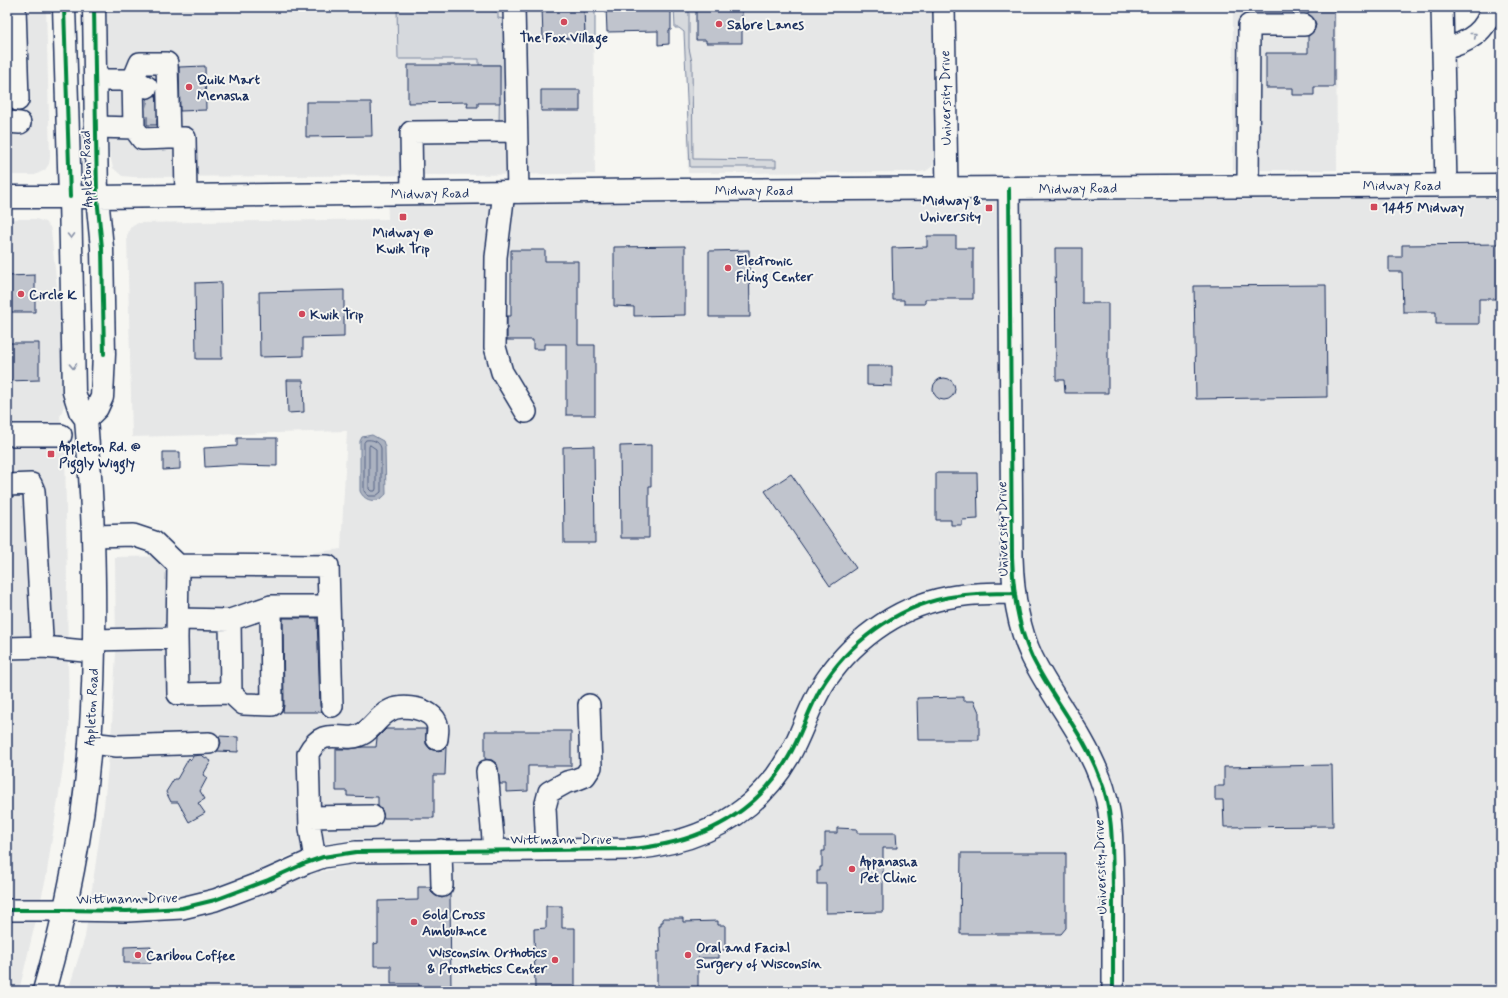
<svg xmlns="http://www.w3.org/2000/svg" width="1508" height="998" font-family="Mynerve,sans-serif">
	<rect width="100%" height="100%" fill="#f6f6f2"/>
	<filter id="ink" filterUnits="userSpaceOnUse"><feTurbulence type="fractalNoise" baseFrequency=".025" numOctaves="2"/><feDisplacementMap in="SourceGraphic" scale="8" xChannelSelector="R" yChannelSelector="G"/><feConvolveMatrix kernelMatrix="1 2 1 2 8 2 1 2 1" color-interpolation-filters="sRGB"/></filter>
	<g filter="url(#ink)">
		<path fill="#e6e7e7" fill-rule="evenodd" d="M7,7h39l4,150 -1,7 -4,6 -10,5h-28z
			M106,7h487l2,167 -462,3 -11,-1 -9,-8 -4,-17z
			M685,7h251l1,69 -2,70 -2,20 -7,5 -7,1 -231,1z
			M1233,7h103l1,163h-104z
			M1501,185v806h-1433l17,-54 19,-131 8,-81 4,-73 -1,-95 126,-2 48,1 52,-7 6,-118 -215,6 -5,-201 3,-8 3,-2 5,-3 250,-4 -1,-25zM358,839h102v23l-99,1 -46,10 -33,14 -1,-28 41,-15z
			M7,219h29l9,3 5,5 1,4 12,112 2,60 -5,14 5,25 4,286 -23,150 -27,113h-12z"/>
		<path fill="#d6d9dd" stroke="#78849e" d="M397,7h76l24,5 1,1v5l6,1 4,105h-9l1,-59h-21v-6h-81z
			M584,7h11v31h-10z
			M674,7h15v41l3,14 1,97 83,1v7h-86l-6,-135 -5,-4h-4z"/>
		<path fill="#abb2c0" stroke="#717e99" d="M372,435l11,6 2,6 1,47c-7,9 -21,9 -26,-3v-50l2,-4z"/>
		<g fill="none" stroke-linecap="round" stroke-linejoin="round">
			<path stroke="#556385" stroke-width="1" d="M366,440c6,-1 13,1 15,8v44l-5,4h-8l-4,-5v-48z
				M370,445l6,4v40l-1,2h-4l-2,-2v-42z"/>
		</g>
		<path fill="#c0c4cd" stroke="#1b2f5e" d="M542,7h42l1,31 -42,1z
			M606,7h65v23h-2v14l-11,1v-14l-51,1z
			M696,7h46v36h-36v-3h-10z
			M1308,8h26v79h-20v8h-21v-7h-27v-35h42v-17l6,-5 2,-6 -2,-6 -6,-5z
			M408,65h92v38h-22v4h-11l1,-5 -60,1z
			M205,66l1,44 -26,1 -1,-44z
			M541,90h39v21h-39z
			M156,95l1,30h-10v-26l6,-2z
			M306,102h65l1,34 -66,1z
			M927,236h29v12h17v51h-48v5h-21v-4h-11l-1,-52 35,-1z
			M1501,244v55h-22v25h-43v-12h-33l-1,-40h-13v-15h13v-12z
			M685,246v69l-51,1v-9l-20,-1v-59z
			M1055,248h27v55h26v90h-43l-1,-13h-8z
			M511,250h34v11h33v84h17v70h-29v-71h-22v5h-11v-9h-26v-24h4z
			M749,250l1,67h-41v-66z
			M35,275v37h-28v-36z
			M221,282l1,77h-26l-1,-76z
			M1326,285l1,112 -131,2 -2,-113z
			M344,290v47l-41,1v18l-43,1 -1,-65z
			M7,343h32v37l-32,1z
			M867,366h25v20l-25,-1z
			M933 389a11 11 0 1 1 22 0a11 11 0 1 1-22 0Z
			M287,380h16l1,32 -16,1z
			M237,438h40v28l-40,-1 -32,2 -1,-19 33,-2z
			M651,445v41h-2v52h-28l-1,-92z
			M594,446l1,97h-31l-1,-96z
			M163,452h17v17l-17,1z
			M936,473h41l1,46 -16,1v5h-11v-5h-15z
			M791,474l65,94 -26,18 -65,-95z
			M283,618h34l3,88 2,6h-39l1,-7z
			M963,697v4h11l5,11v28h-61l-1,-42z
			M386,729h40v15l4,5 7,2 5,-1 4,-3 -1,28h-11v43h-50l-2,-8 -4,-4v-9l-31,-1v-5h-11v-42h14l12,-2h14l1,-9z
			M485,731h86v35h-43v25l-22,1v-8h-6l-3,-20 -5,-4 -7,-1z
			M219,736l19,1v15l-21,-1 4,-8z
			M201,755l10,6 -8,14 4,3 -7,13 5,8 -7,4 7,10 -16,9 -11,-20h-7l-5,-10 8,-13h3l12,-21 2,2 2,-4z
			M1332,765l1,61 -109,1 -1,-27h-8v-14h9v-19z
			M837,828l20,1v4h39l1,15h-14v64l-57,1v-29h-9v-13h3v-4h2v-16h3v-18h12z
			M961,853h105v75l-5,6h-101z
			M418,887h12l2,6 4,3 6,2 8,-4 1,97h-32v-7h-28v-18h-17v-22l4,-1v-42l40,-1z
			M546,906h16v22h13v63h-40l-1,-62 12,-1z
			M663,918h20v4l35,-1v4h7v25h-6v8h-21v33h-41v-39h3l-1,-26h2v-4h2z
			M151,946v17h-27v-16z"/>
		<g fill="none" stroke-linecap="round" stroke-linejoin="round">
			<path stroke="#caced4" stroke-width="21" stroke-dasharray="21 10" stroke-linecap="butt" d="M147,105l15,5"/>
			<g stroke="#1b2f5e" stroke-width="24">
				<path id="minor" d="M15,7l3,93
					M514,7l4,185
					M944,7l3,182
					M1442,7l4,178
					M1443,49c22,-5 45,-17 48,-42
					M95,80h38l7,-17h27l2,75h16l1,58
					M7,122l13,1
					M96,127l38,1 8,11 27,-1
					M134,128l-1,-48 14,7
					M1248,186l1,-161h55
					M1009,189l3,368c1,34 5,68 20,100 20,41 52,77 68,121 14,35 12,73 13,110 0,34 0,69 0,103
					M504,192l-8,65 -1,90 7,25 24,40
					M412,193l-1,-61 105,-1
					M7,435h54
					M7,485l24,-1 3,7 8,146 2,10 50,5
					M93,536l40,-1 21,7 24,23 -1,73 -83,2
					M178,565l150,1 4,140
					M178,619l52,1 41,-14
					M230,620l1,73
					M177,638l1,56 53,-1 12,11 29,1 -1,-99h58
					M7,648l37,-1
					M90,743l27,3 92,-3
					M487,771l7,79
					M310,817l62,-1
					M441,850l1,36
					M547,850l-2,-43 4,-15 18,-10 8,-2 10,-4 6,-9 -2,-62
					M315,860l-5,-32 -2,-74c17,-32 35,-8 56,-21 9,-6 15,-17 25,-22 12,-8 44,-3 48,13 2,4 0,11 0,15
					M7,910h57l63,1 55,-3 33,-8 24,-9 29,-11 38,-17 17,-6 33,-5 276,-3c66,-6 123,-33 157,-93 14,-24 21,-53 37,-76 30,-44 78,-77 131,-84 19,-3 38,-3 58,-3"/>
			</g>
			<g stroke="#1b2f5e" stroke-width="25">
				<path id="major" d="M7,197h90l581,-7 823,-5
					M86,419l11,-11 5,-11 2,-43 -2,-106 -5,-51 -3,-190
					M44,991c23,-81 40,-165 46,-249 5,-68 5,-137 3,-205 -1,-39 -4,-79 -7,-118l-6,-8 -6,-19 -4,-195 -6,-190"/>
			</g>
			<use href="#minor" stroke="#f6f6f2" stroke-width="21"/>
			<use href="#major" stroke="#f6f6f2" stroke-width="22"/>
			<g stroke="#f6f6f2" stroke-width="6">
				<path id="cycleway" d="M64,7l6,190
					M94,7l3,190 5,51 2,106
					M1009,189l3,368c1,34 5,68 20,100 20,41 52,77 68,121 14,35 12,73 13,110 0,34 0,69 0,103
					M7,910h57l63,1 55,-3 33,-8 24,-9 29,-11 38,-17 17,-6 33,-5 276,-3c66,-6 123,-33 157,-93 14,-24 21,-53 37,-76 30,-44 78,-77 131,-84 19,-3 38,-3 58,-3"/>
			</g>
			<use href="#cycleway" stroke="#00873e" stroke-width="4"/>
		</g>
		<defs><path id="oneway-chevron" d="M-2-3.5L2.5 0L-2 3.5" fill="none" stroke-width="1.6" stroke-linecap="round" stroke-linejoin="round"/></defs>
		<g stroke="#8892a8">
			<use href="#oneway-chevron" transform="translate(1474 35) rotate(-39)"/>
			<use href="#oneway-chevron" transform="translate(71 236) rotate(89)"/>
			<use href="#oneway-chevron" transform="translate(73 366) rotate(88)"/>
		</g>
	</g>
	<g fill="#d1495b" stroke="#f6f6f2" stroke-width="1.5">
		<circle cx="564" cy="22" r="4"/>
		<circle cx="719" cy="24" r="4"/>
		<circle cx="189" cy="87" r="4"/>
		<rect x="1370" y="203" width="8" height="8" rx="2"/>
		<rect x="985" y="204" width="8" height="8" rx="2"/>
		<rect x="399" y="213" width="8" height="8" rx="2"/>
		<circle cx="728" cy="268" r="4"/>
		<circle cx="21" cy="294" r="4"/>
		<circle cx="302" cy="314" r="4"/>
		<rect x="47" y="450" width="8" height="8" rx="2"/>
		<circle cx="852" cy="869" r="4"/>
		<circle cx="414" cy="922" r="4"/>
		<circle cx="138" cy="955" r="4"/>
		<circle cx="688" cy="955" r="4"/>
		<circle cx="555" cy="960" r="4"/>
	</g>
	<g text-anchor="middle" stroke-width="4" stroke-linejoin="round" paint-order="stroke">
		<g font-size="14" font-weight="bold" fill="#1b2f5e" stroke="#f6f6f2" text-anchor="start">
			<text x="727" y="29">Sabre Lanes</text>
			<text x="564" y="42" text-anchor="middle">The Fox Village</text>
			<text x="197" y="84">Quik Mart<tspan x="197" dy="16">Menasha</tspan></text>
			<text x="981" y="205" text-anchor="end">Midway &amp;<tspan x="981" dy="16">University</tspan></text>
			<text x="1382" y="212">1445 Midway</text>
			<text x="403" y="237" text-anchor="middle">Midway @<tspan x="403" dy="16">Kwik Trip</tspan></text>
			<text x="736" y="265">Electronic<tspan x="736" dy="16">Filing Center</tspan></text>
			<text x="29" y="299">Circle K</text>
			<text x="310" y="319">Kwik Trip</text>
			<text x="59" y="451">Appleton Rd. @<tspan x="59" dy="16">Piggly Wiggly</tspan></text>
			<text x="860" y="866">Appanasha<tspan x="860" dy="16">Pet Clinic</tspan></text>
			<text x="422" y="919">Gold Cross<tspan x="422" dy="16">Ambulance</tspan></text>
			<text x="696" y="952">Oral and Facial<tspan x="696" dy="16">Surgery of Wisconsin</tspan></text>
			<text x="547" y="957" text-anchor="end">Wisconsin Orthotics<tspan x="547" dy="16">&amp; Prosthetics Center</tspan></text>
			<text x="146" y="960">Caribou Coffee</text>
		</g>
		<g font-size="14" fill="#1b2f5e" stroke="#f6f6f2">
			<text transform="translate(945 98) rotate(-91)" y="5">University Drive</text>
			<text transform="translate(86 169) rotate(-92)" y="5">Appleton Road</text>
			<text x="1402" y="190">Midway Road</text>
			<text transform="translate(1078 188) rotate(-1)" y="5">Midway Road</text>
			<text x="754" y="195">Midway Road</text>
			<text transform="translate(430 193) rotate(-1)" y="5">Midway Road</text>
			<text transform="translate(1002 529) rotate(-91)" y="5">University Drive</text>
			<text transform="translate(91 707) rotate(-87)" y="5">Appleton Road</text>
			<text x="561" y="844">Wittmann Drive</text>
			<text transform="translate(1100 867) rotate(-92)" y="5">University Drive</text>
			<text transform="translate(127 898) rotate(-1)" y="5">Wittmann Drive</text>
		</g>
	</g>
	<rect width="1508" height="998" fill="none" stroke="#f6f6f2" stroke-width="24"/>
	<rect x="12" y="12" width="1484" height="974" fill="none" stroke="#1b2f5e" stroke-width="1.5" filter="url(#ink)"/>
</svg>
